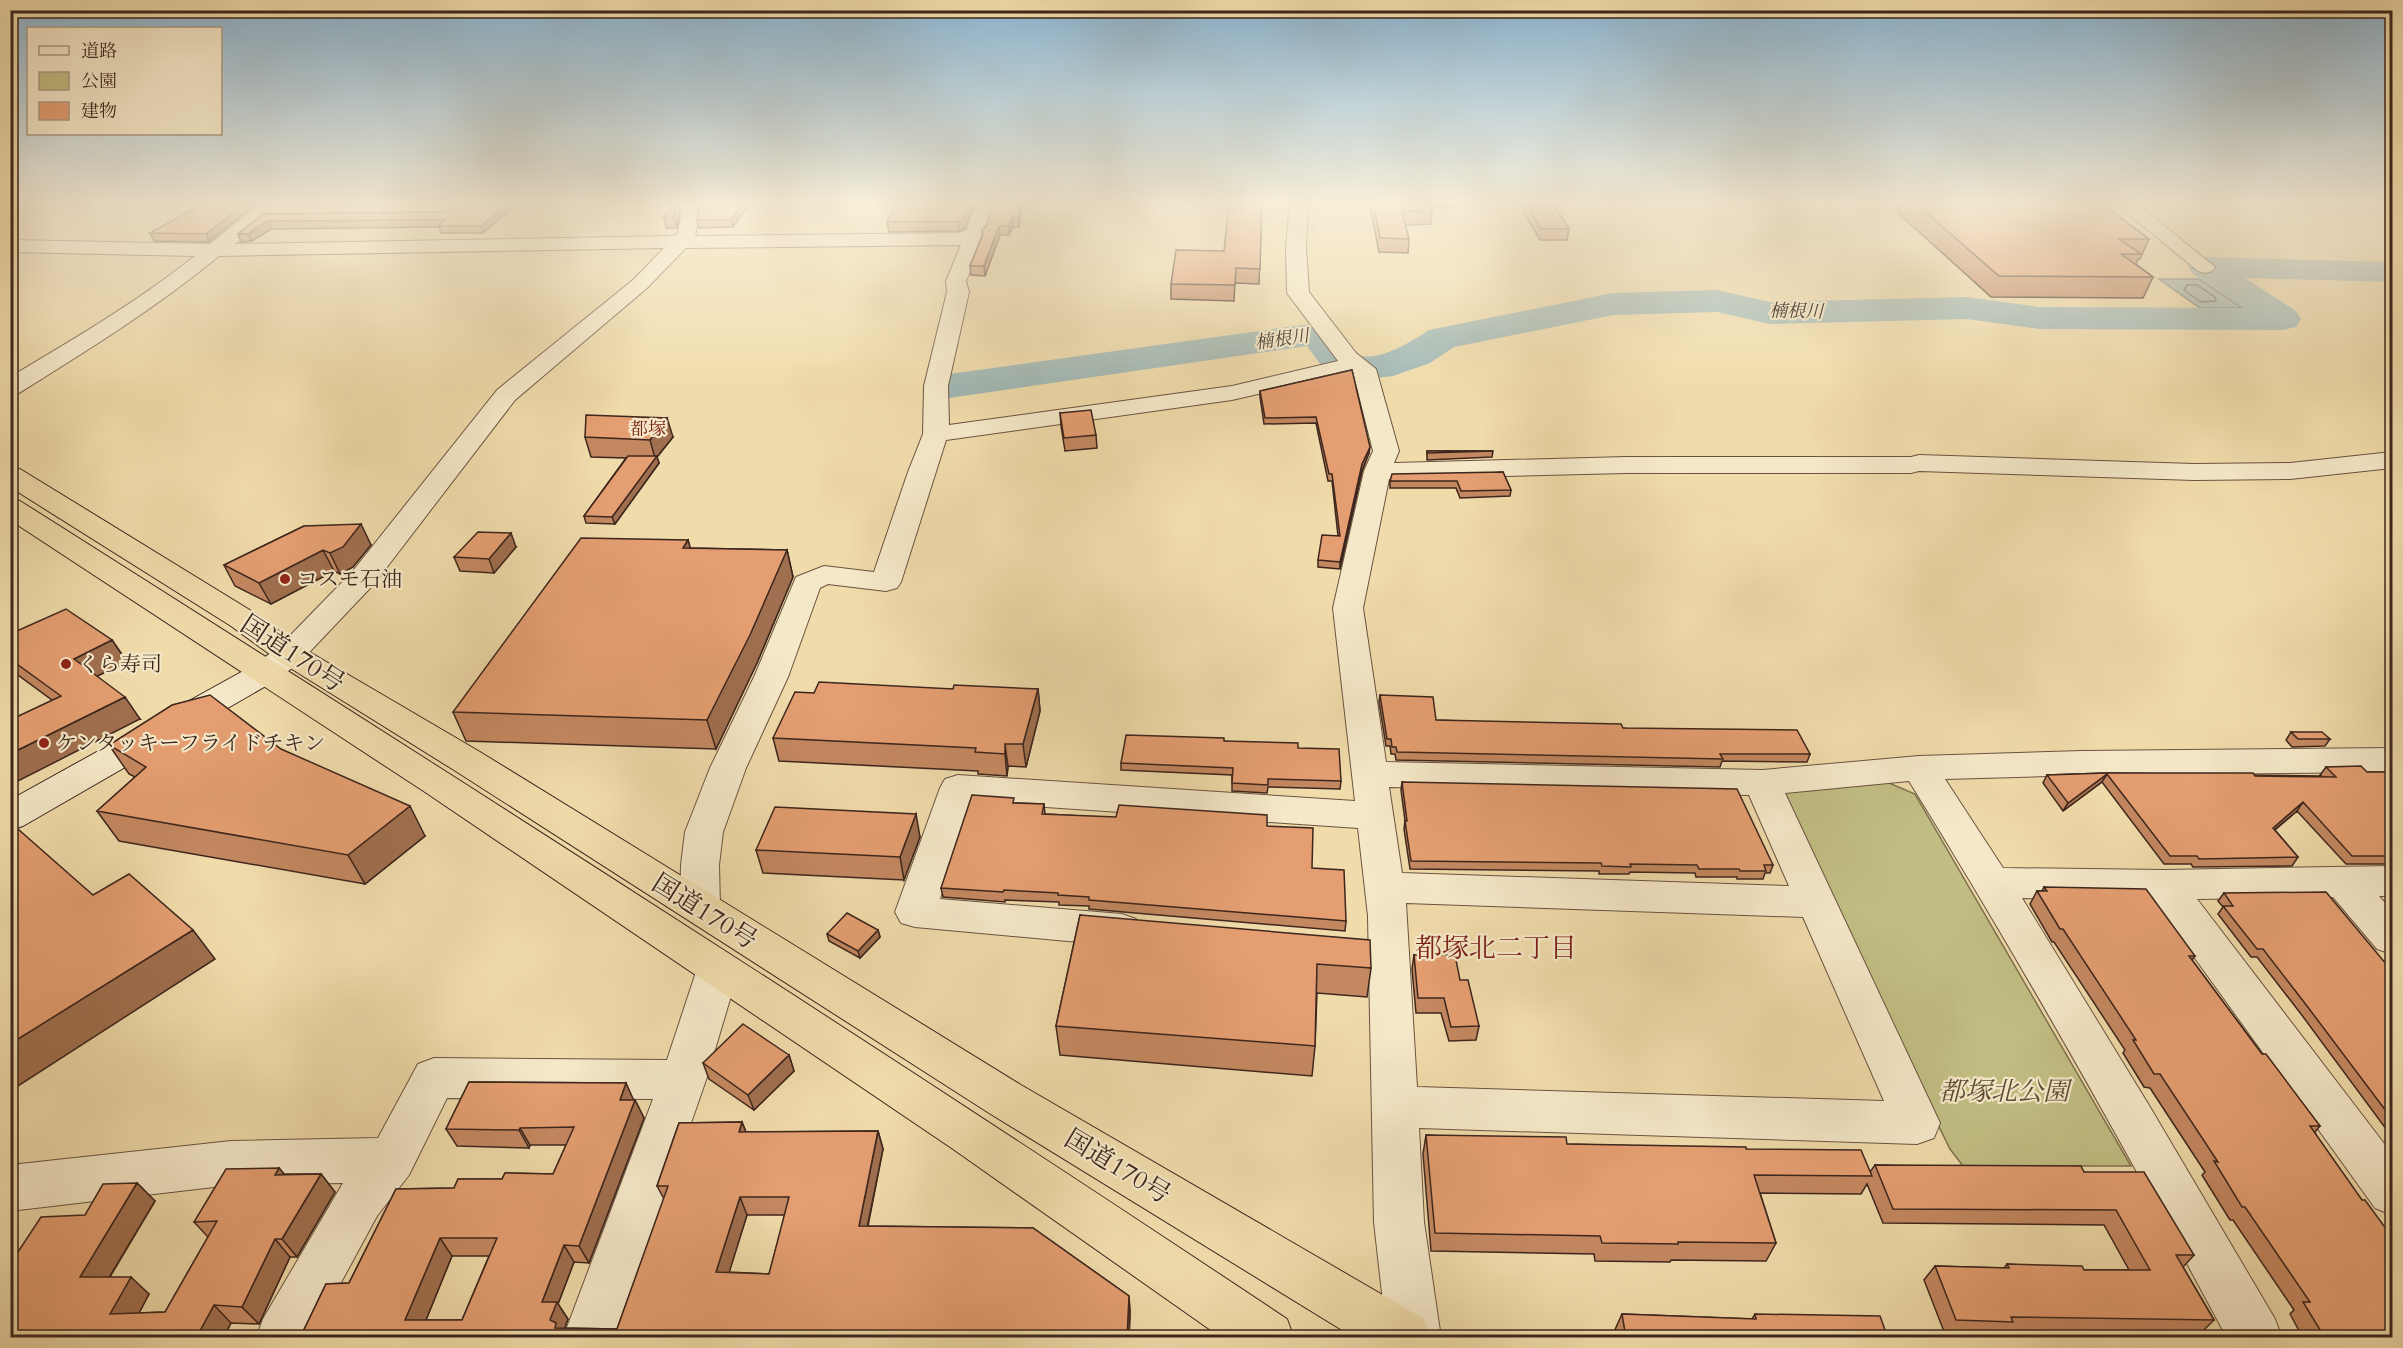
<svg xmlns="http://www.w3.org/2000/svg" width="2403" height="1348" font-family="Cardo,'Noto Serif JP',serif">
	<rect width="100%" height="100%" fill="#f0dbaa"/>
	<filter id="stains"><feTurbulence type="fractalNoise" baseFrequency=".00333" numOctaves="4"/><feColorMatrix values="0 0 0 0 .2 0 0 0 0 .09 0 0 0 0 .02 0 0 0 .5 -.17"/></filter>
	<radialGradient id="worn" r=".72"><stop offset=".6" stop-color="#630" stop-opacity="0"/><stop offset="1" stop-color="#630" stop-opacity=".3"/></radialGradient>
	<path fill="#c1be83" stroke="#7f7250" stroke-width="1.5" d="M1882,780l33,14 216,372h-168l-13,-17 -172,-349 7,-14z"/>
	<path fill="#a0b8b5" stroke="#787e78" stroke-width="1.5" d="M2159,279h40l43,29h-42z"/>
	<g fill="none" stroke-linecap="round" stroke-linejoin="round">
		<path stroke="#6e6f69" stroke-width="1.5" d="M2187,285h10l18,12 1,4 -15,1 -17,-12z"/>
		<path stroke="#787e78" stroke-width="6" d="M10,208l14,-6"/>
		<path fill="#a0b8b5" fill-rule="evenodd" d="M2205,257l187,5v20l-147,-4 51,33 5,8 -5,8 -13,3 -244,-1 -72,-10 -197,5 -53,-12 -104,3 -159,32 -24,16 -37,13 -25,3 -45,-11 -16,-22 -358,52 -14,-4 -6,-8 6,-8 14,-4 368,-51c18,4 19,13 31,26 19,21 63,-7 81,-19l184,-37 104,-3 53,12 197,-5 72,10 204,1 -50,-34 -5,-7 5,-7z"/>
		<g stroke="#6a5340" stroke-width="2">
			<path id="street" d="M262,202h21l-4,5 165,-2 8,-3h20l-9,10 -19,5 -179,2 -30,25 440,-8 3,-4 6,-30h18l-7,34 264,-3 8,-3 9,-28h18l-8,32 -6,5 2,4 -16,38 3,11 -21,94 1,39 283,-39 106,-25 -51,-68 -1,-45 4,-46h18l-2,46 3,44 47,61 20,16 23,82 -5,12 232,-6h285l8,-2 275,9 96,-1 102,-11v16l-102,11 -96,1 -275,-9 -8,2h-285l-237,6 -26,129 23,154 376,8 157,-14 163,-5 310,-3v24l-310,3 -137,4 58,89 161,2 228,-4v30h-13l13,15v43l-15,-5 -44,-52 -136,2 195,255v61l-17,-7 -222,-308 -131,-2 128,209 125,212 7,19h-55c-101,-189 -205,-375 -318,-557l-124,12 155,330 -6,15 -17,6 -498,-16 5,94 17,116h-54l-13,-116 -6,-306 -10,-88 -386,-26 -32,97 182,15 14,5 6,11 -6,11 -14,5 -207,-19 -14,-4 -6,-11 45,-124 5,-9 13,-4 397,26 -22,-193 31,-137 9,-20 -20,-79 -121,28 -286,40 -45,142 -4,6 -11,3 -58,-7 -8,4 -32,89 -42,91 -23,64 -4,33 1,42 -6,11 -14,4 -14,-4 -6,-11 1,-42 4,-33 25,-64 44,-91 42,-100 28,-11 50,6 34,-100 15,-38 1,-48 23,-94 -1,-11 15,-36 -275,3 -39,40 -132,112 -141,184 -73,77 -11,3 -11,-3 -5,-7 5,-7 73,-75 145,-182 136,-110 31,-32 -445,8c-63,52 -131,94 -200,137l-9,2v-18c64,-38 127,-75 185,-121l-185,-4v-12l200,4zM1389,787l360,8 40,91 -387,-13zM1406,903l397,14 81,184 -467,-14z
				M2114,202h21l80,65 -3,4 -7,2 -7,-2z
				M2219,202h173v8l-164,-2 -7,-2z
				M718,952l15,5 6,12 -33,111 -90,258h-53l90,-239 -206,-1 -38,77 -32,41 -66,122h-55l7,-19 80,-136 -112,2 -221,26v-46l221,-24 147,-3 40,-74 16,-6 233,2 30,-91 6,-12z"/>
		</g>
		<g stroke="#3d261d" stroke-width="2">
			<path id="secondary" d="M290,644l11,3 5,7 -5,7 -23,18 -255,147 -13,4v-30l244,-135 25,-18z"/>
		</g>
		<g stroke="#3d261d" stroke-width="2">
			<path id="highway" d="M10,467l10,2 233,143 48,35 179,105 541,333 403,234 7,19h-76l-366,-225 -535,-343 -175,-109 -48,-35 -221,-139z
				M10,499l10,2c425,269 848,539 1267,818l7,19h-72l-269,-189 -528,-357 -415,-272z"/>
		</g>
		<use href="#street" fill="#f5e8c8" fill-rule="evenodd"/>
		<use href="#secondary" fill="#f5e8c8" fill-rule="evenodd"/>
		<use href="#highway" fill="#f0dbaa" fill-rule="evenodd"/>
	</g>
	<path fill="#c48861" stroke="#3d261d" stroke-width="1.5" fill-rule="evenodd" d="M207,202l2,40 -55,-1 -4,-8z
		M283,202h162l-161,3z
		M519,202l-36,31h-42l-2,-6 -168,2 -19,12 -11,1 -3,-8 25,-20 178,-2 20,-5z
		M700,202h50l-17,25 -34,1 -2,-8z
		M974,202l-9,26 -6,3 -70,1 -2,-10z
		M993,202h30l-4,25h-6l-4,8h-9l-15,41 -14,-1 -1,-9 12,-30v-6l5,-5z
		M1262,202l-3,82 -24,-1 -1,18 -63,-2v-15l53,-33z
		M1369,202h86l-1,5h-24l2,4 -1,13 -26,1 4,14 -1,14 -29,-1z
		M1526,202h26l17,27 -2,11h-27l-16,-28z
		M1900,202h199l50,37 -9,20h-2l-2,5 17,13 -10,21 -152,-1 -94,-85z
		M680,212l-3,16h-11l-2,-11z
		M1352,370l17,83 -7,18 -22,98 -22,-2v-7l20,-24 -6,-55h-4l-12,-58 -52,1 -4,-27v-6z
		M1060,413l36,22 1,13 -32,3 -4,-25z
		M585,437h88l-16,20 2,6 -44,61 -29,-1 -2,-7 42,-58 -35,-1z
		M1427,451h66l-1,6 -65,3z
		M1503,472l8,18 -1,6 -50,2 -4,-10h-66v-7z
		M304,526l67,19 -18,22 -13,7 -6,-3 -63,33 -36,-18 -11,-21z
		M688,540l2,8 97,2 6,27 -36,86 -41,86 -250,-8 -13,-29z
		M516,547l-22,26 -34,-2 -6,-14z
		M10,634l102,6 15,22 -30,14 43,43 -88,-19 -42,-31z
		M953,689h85l2,22 -14,56 -18,-1 -1,10 -29,-2v-3l-199,-10 -6,-23 41,-45z
		M1380,695l56,25 187,8 187,26 -3,8 -85,-1 -2,6 -324,-7 -1,-6h-4l-1,-8h-4l-7,-44z
		M2291,732l39,7 -5,7 -33,1 -6,-7z
		M1224,741l74,7 43,33 -1,8 -72,-2 -1,6 -35,-2v-16l-111,-5v-7z
		M109,745l316,91 -60,48 -246,-43 -22,-30 38,-34 -6,-3z
		M2326,767l41,5h25v92h-46l-49,-53 -22,19 23,27 -6,9 -99,1 -2,-3h-27l-62,-82 -39,29 -20,-28 4,-8 59,-2 216,3 -2,-1z
		M1402,782l371,83 -3,8h-5l-2,6h-26v-2h-41l-1,-4 -65,-1 -1,2h-30v-3l-189,-2 -6,-40 1,-8 -4,-31z
		M1015,803l29,1 1,10 222,12 45,42 34,53 -1,10 -256,-22v-3l-30,-1v-3l-54,-2v2l-62,-5 -2,-9z
		M920,837l-16,43 -141,-7 -7,-23z
		M2044,887l151,69 -3,4 70,94 58,72 -5,6 77,206h-89l-13,-24 4,-4 -61,-90h-3l-28,-45 3,-3 -55,-84 -6,-1 -21,-34 2,-3 -71,-108h-2l-22,-38 7,-13h5z
		M2224,893l168,78v166l-91,-123 -44,-57h-6l-33,-43 5,-7 -5,-6z
		M1080,915l291,53 -4,29 -50,-4 -2,53 -3,30 -252,-21 -4,-29z
		M878,930l2,7 -20,21 -31,-17 -2,-7z
		M1414,955l46,25 19,46 -3,14 -27,1 -8,-28h-25l-4,-44z
		M789,1055l5,16 -40,39 -45,-31 -6,-16z
		M469,1082l157,1 7,17h2l9,18 -55,145 -15,-1 -16,42 10,15 -4,9 53,1 47,-130 -7,-13 22,-63 63,-1 4,10 132,-1 5,18 -15,77 165,2 96,68 1,17 -1,25h-829l26,-54 23,-1 47,-94 58,-1 4,-9h44l3,-6 48,1 13,-29h-36l-1,3 -72,-2 -11,-17zM747,1215h38l-16,59 -40,-2zM452,1256h37l-27,64h-36z
		M1426,1135l141,9 179,5 124,23 5,-7 209,7 110,83 -11,12 31,53 -14,14 -195,-3 -4,5 -56,-2 -21,-54 11,-14 69,2 3,-4 77,6h45l-25,-45 -221,-2 -16,-39 -6,10 -101,-1 16,50 -10,18 -95,-1 -1,2 -75,-1 -1,-7 -163,-3 -8,-97z
		M279,1168l5,6h37l14,18 -38,65h-7l-31,67 -28,-1 -8,15h-213l75,-123 52,-32 18,18 -45,76 39,17 -10,19 26,-1 43,-75 -14,-15z
		M1622,1314l130,5 3,-5 133,24h-274l-1,-4z"/>
	<path fill="#a06f4f" stroke="#3d261d" stroke-width="1.5" d="M247,202h12l-50,40 -3,-8z
		M509,202h10l-36,31 -2,-7z
		M677,202l3,10 -3,16 -3,-11z
		M743,202h7l-17,25 -1,-7z
		M970,202h4l-9,26 -6,3 -1,-9z
		M1021,202h2l-4,25 -1,-9z
		M1012,218l1,9 -4,8v-9z
		M267,221l4,8 -19,12 -4,-7z
		M999,226l1,9 -15,41 -1,-10z
		M667,418l6,19 -16,20 2,6 -44,61 -3,-7 43,-59 -5,-18z
		M1370,447l-1,6 -7,18 -22,98v-7l22,-98z
		M361,524l10,21 -18,22 -13,7 -10,-21z
		M511,533l5,14 -22,26 -5,-14z
		M688,540l8,27 -13,-19z
		M323,550l11,21 -63,33 -12,-21z
		M787,550l6,27 -36,86 -41,86 -9,-29z
		M112,640l15,22 -38,18 -15,-21z
		M1038,689l2,22 -14,56 -3,-23z
		M125,697l15,22 -130,66v-31z
		M1005,744l3,22 -1,10 -2,-22z
		M2107,774l-5,8 -39,29 5,-8z
		M2303,802l-6,9 -30,25 6,-8z
		M410,806l15,30 -60,48 -17,-29z
		M916,814l4,23 -16,43 -4,-23z
		M193,930l22,29 -205,132v-47z
		M878,930l2,7 -20,21 -2,-7z
		M789,1055l5,16 -40,39 -6,-15z
		M626,1083l8,18 -14,-1z
		M635,1100l9,18 -55,145 -10,-17z
		M742,1122l7,18 -10,-8z
		M520,1128l10,17 -1,3 -10,-18z
		M878,1131l5,18 -19,94 -5,-17z
		M279,1168l15,18 -19,-11z
		M321,1174l14,18 -38,65 -15,-18z
		M137,1183l18,18 -56,93 -19,-17z
		M740,1197l7,18 -23,74 -8,-17z
		M440,1238l12,18 -33,81 -14,-17z
		M275,1239l15,18 -31,67 -17,-17z
		M564,1245l10,17 -16,42 10,15 -7,19 -11,-18 -8,-18z
		M131,1277l18,17 -20,38 -19,-18z
		M1129,1296l1,17 -1,25h-2z
		M214,1305l17,18 -8,15h-27z"/>
	<path fill="#e49e71" stroke="#3d261d" stroke-width="1.5" fill-rule="evenodd" d="M207,202h40l-41,32 -56,-1z
		M465,202h44l-28,24h-43l7,-6 -178,1 -19,13h-10l25,-20 178,-2 20,-5z
		M677,202l-3,15h-10z
		M700,202h43l-11,18h-35z
		M896,202h74l-6,17 -6,3h-71z
		M993,202h28l-3,16h-6l-3,8h-10l-15,40h-14l13,-31 -1,-5 5,-5z
		M1229,202h33l-2,67 -24,-1 -1,17 -64,-1 5,-34 48,1z
		M1373,202h55l4,9h-30l7,28 -29,-1z
		M1526,202h26l17,27h-28z
		M1914,202h185l50,37h-30l22,15h-20l32,23 -154,-1z
		M1352,370l18,77 -8,17 -22,98 -22,-2 4,-25 18,1 -8,-62h-3l-13,-57 -51,1 -5,-27z
		M1091,410l5,25 -32,3 -4,-25z
		M586,415l81,3 -17,22 -65,-3z
		M1427,451h66l-66,2z
		M628,456h29l-45,61 -28,-1z
		M1503,472l8,18 -50,1 -4,-10h-67l2,-7z
		M361,524l-18,23 -13,6 -7,-3 -64,33 -35,-18 80,-39z
		M478,532l33,1 -22,26 -35,-2z
		M581,538l107,2 -5,8 104,2 -37,85 -43,85 -254,-8z
		M66,609l46,31 -38,19 51,38 -115,57v-34l51,-24 -51,-37v-25z
		M819,682l134,7 1,-4 84,4 -15,55h-18v10l-30,-2 1,-4 -203,-10 22,-46 19,1z
		M210,695l71,54 129,57 -62,49 -251,-44 49,-44 -37,-22 63,-40z
		M1380,695l53,2 3,23 185,4 2,4 174,2 13,24h-90l3,5 -326,-7 -1,-5h-4l-1,-8h-4z
		M2291,732h31l8,7h-32z
		M1126,735l98,3v3l74,2v5l41,1 2,32 -73,-2v6l-36,-2 1,-15 -112,-5z
		M2361,766l6,6h25v84h-40l-49,-54 -30,26 25,29 -99,2 -2,-3h-27l-63,-82 -39,29 -21,-28 59,-2h147l2,3 81,1 -10,-10z
		M1402,782l335,7 36,76h-9l2,6h-26l-1,-2h-40l-2,-4 -67,-1 1,3 -29,-1 -1,-3 -190,-2 -6,-40h2z
		M972,795l42,3 -1,5 31,1 -2,10 74,3 3,-12 148,10v11l46,2 -1,40 32,2 2,51 -257,-21v-3l-31,-2v-2l-54,-3 -1,2 -62,-4z
		M775,807l141,7 -16,43 -144,-7z
		M10,822l83,73 36,-21 64,56 -183,114z
		M2044,887l102,2 49,67h-6l73,98h4l54,72h-10l52,74h3l27,37v101h-67l-22,-36h7l-65,-95h-3l-28,-46 4,1 -58,-88h-6l-21,-34h3l-73,-111h-3l-23,-38h10z
		M2326,892l66,79v148l-85,-113 -44,-57h-6l-34,-43h10l-9,-13z
		M847,913l31,17 -20,21 -31,-17z
		M1080,915l290,25 1,28 -54,-4 -2,82 -259,-20z
		M1414,955h41l5,25h8l11,46 -28,1 -7,-29h-26z
		M743,1024l46,31 -41,40 -45,-32z
		M469,1082l157,1 -6,17h15l-56,146 -15,-1 -22,57h15l-7,18 6,3 -1,5 62,1 51,-143h-11l22,-63 63,-1 -3,10 139,-1 -19,95 174,2 96,68 -2,42h-827l26,-54 23,-1 47,-94 58,-1 4,-9h44l3,-6 48,1 21,-47 -54,1 -1,2 -73,-1zM740,1197h49l-20,77 -53,-2zM440,1238h57l-35,82h-57z
		M1426,1135l140,2 1,7 179,3v2l115,1 11,26 -118,-1 22,68 -98,-1v2l-76,-1 -2,-7 -165,-3z
		M1875,1165l206,1 3,6h60l50,83h-18l38,65 -203,-3 2,5 -57,-2 -21,-54 74,2 -2,-4 75,2 2,4h66l-34,-60 -223,-1z
		M279,1168l-4,7 46,-1 -39,65h-7l-33,68 -28,-2 -18,33h-186v-74l31,-47 44,-2 18,-31 34,-1 -57,94h51l-21,37 55,-2 52,-91 -23,1 32,-53z
		M1622,1314l134,5 -1,-5 125,2 8,22h-262z"/>
	<linearGradient id="sky" x2="0" y2="1"><stop stop-color="#8bb6d4"/><stop offset="0.52" stop-color="#f8efd9"/><stop offset="1" stop-color="#f8efd9" stop-opacity="0"/></linearGradient>
	<rect width="2403" height="391" fill="url(#sky)"/>
	<g fill="#8f2418" stroke="#f5e8c8" stroke-width="2">
		<circle cx="285" cy="579" r="6"/>
		<circle cx="66" cy="664" r="6"/>
		<circle cx="44" cy="743" r="6"/>
	</g>
	<g text-anchor="middle" stroke-width="4.5" stroke-linejoin="round" paint-order="stroke">
		<g font-size="18" font-style="italic" fill="#564a43" stroke="#f5e8c8">
			<text transform="translate(1796 311) rotate(1)" y="6">楠根川</text>
			<text transform="translate(1282 339) rotate(-8)" y="6">楠根川</text>
		</g>
		<g font-size="18" fill="#7a1f14" stroke="#f5e8c8">
			<text x="648" y="435">都塚</text>
		</g>
		<g font-size="21" fill="#3d261d" stroke="#f5e8c8" text-anchor="start">
			<text x="297" y="586">コスモ石油</text>
			<text x="78" y="671">くら寿司</text>
			<text x="56" y="750">ケンタッキーフライドチキン</text>
		</g>
		<g font-size="26" fill="#3d261d" stroke="#f5e8c8">
			<text transform="translate(293 653) rotate(33)" y="9">国道170号</text>
			<text transform="translate(705 911) rotate(32)" y="9">国道170号</text>
			<text transform="translate(1118 1166) rotate(31)" y="9">国道170号</text>
		</g>
		<g font-size="26" font-style="italic" fill="#5e4c36" stroke="#f5e8c8">
			<text x="2004" y="1100">都塚北公園</text>
		</g>
		<g font-size="27" fill="#7a1f14" stroke="#f5e8c8">
			<text x="1496" y="957">都塚北二丁目</text>
		</g>
	</g>
	<rect width="2403" height="1348" fill="none" stroke="#f0dbaa" stroke-width="36"/>
	<rect x="12" y="12" width="2379" height="1324" fill="none" stroke="#3d261d" stroke-width="3"/>
	<rect x="18" y="18" width="2367" height="1312" fill="none" stroke="#3d261d" stroke-width="1.5"/>
	<rect x="27" y="27" width="195" height="108" fill="#f5e8c8" stroke="#ab9a84" stroke-width="1.5"/>
	<rect x="39" y="46" width="30" height="9" fill="#f5e8c8" stroke="#ab9a84" stroke-width="1.5"/>
	<text x="81" y="57" font-size="18" fill="#3d261d">道路</text>
	<rect x="39" y="72" width="30" height="18" fill="#c1be83" stroke="#ab9a84" stroke-width="1.5"/>
	<text x="81" y="87" font-size="18" fill="#3d261d">公園</text>
	<rect x="39" y="102" width="30" height="18" fill="#e49e71" stroke="#ab9a84" stroke-width="1.5"/>
	<text x="81" y="117" font-size="18" fill="#3d261d">建物</text>
	<rect width="100%" height="100%" filter="url(#stains)"/>
	<rect width="100%" height="100%" fill="url(#worn)"/>
</svg>
